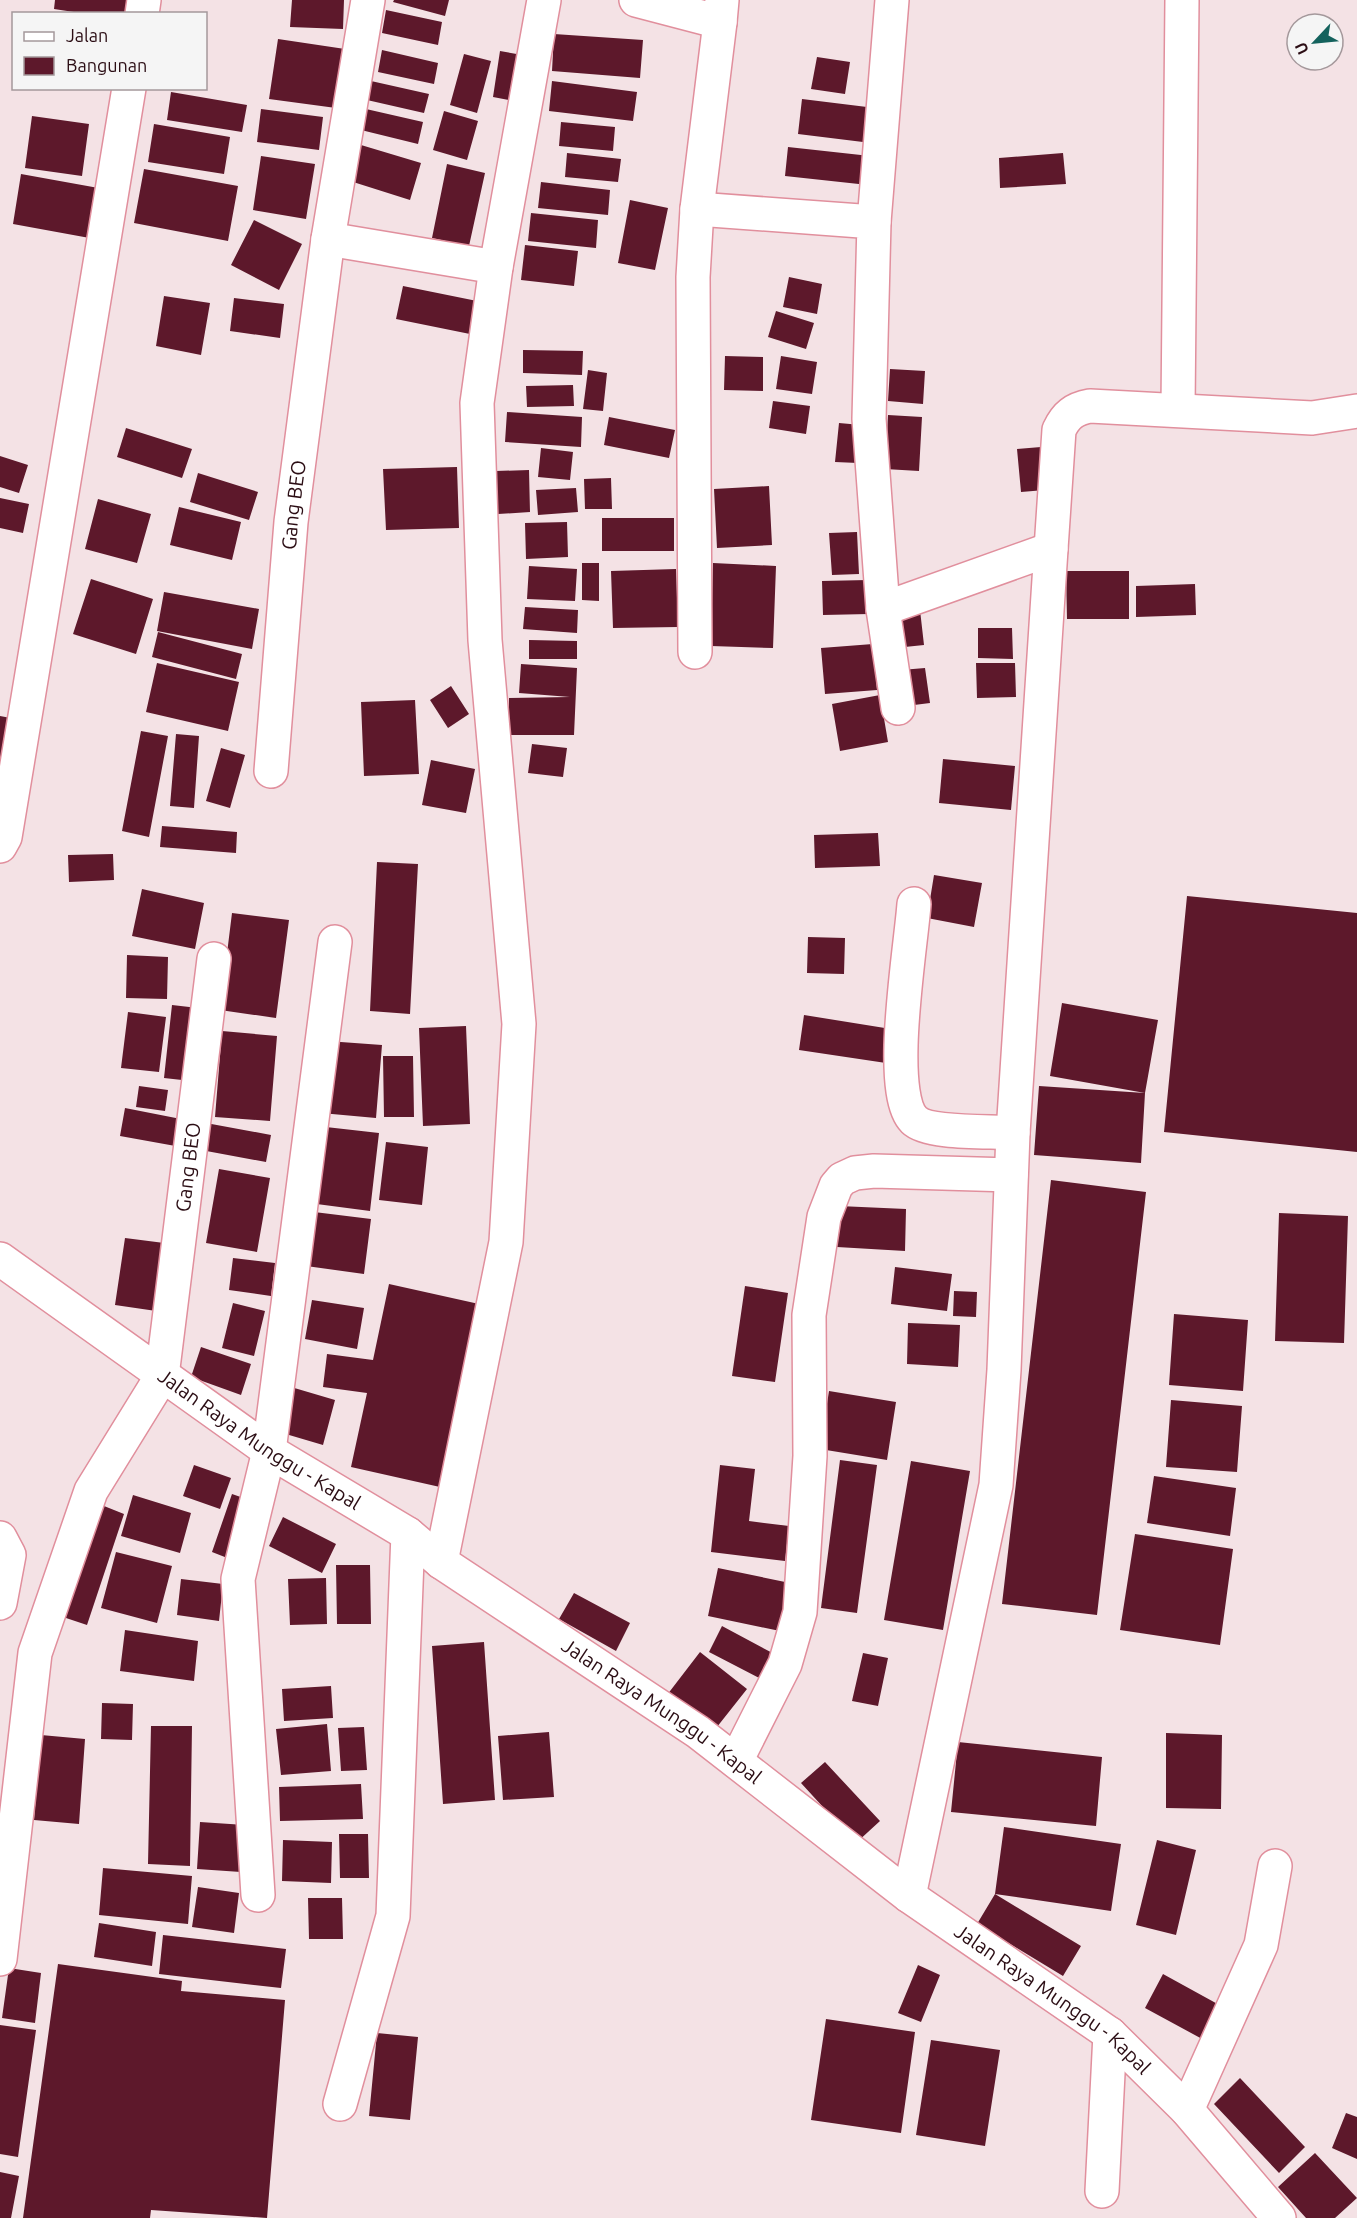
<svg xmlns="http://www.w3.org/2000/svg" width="1357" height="2218" font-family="Ubuntu,sans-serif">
	<rect width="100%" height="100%" fill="#f4e2e5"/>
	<path fill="#5d182b" d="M55,0h77l-1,14h-44l-33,-5z
		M292,0h52l-1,29 -53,-2z
		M394,0h55l-4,16 -52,-14z
		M386,10l56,12 -4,23 -56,-12z
		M554,34l89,6 -3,38 -88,-7z
		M278,39l67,10 -9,59 -67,-9z
		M382,50l56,13 -4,21 -56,-12z
		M500,51l28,5 -8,46 -27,-5z
		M464,54l27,7 -14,52 -27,-8z
		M817,57l33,5 -5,32 -34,-5z
		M371,81l58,13 -5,19 -57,-13z
		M552,81l85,11 -4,29 -84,-10z
		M171,92l76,13 -5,27 -75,-12z
		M802,99l65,8 -4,35 -65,-8z
		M261,109l62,8 -4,33 -62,-8z
		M366,109l57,13 -5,22 -57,-14z
		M444,111l34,10 -11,39 -34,-10z
		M32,116l57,8 -7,52 -57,-8z
		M561,122l54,5 -2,24 -54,-5z
		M154,124l76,13 -6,37 -76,-12z
		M361,145l60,18 -11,37 -60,-19z
		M788,147l82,9 -2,29 -83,-9z
		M567,153l54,6 -3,23 -53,-5z
		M1063,153l3,31 -66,4 -1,-30z
		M261,156l54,8 -9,55 -53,-9z
		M447,164l38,9 -16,73 -37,-8z
		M144,169l94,17 -10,55 -94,-18z
		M21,174l83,15 -9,50 -82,-15z
		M541,182l69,8 -2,25 -70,-7z
		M630,200l38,8 -13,62 -37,-7z
		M531,213l67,7 -2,28 -68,-7z
		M254,220l48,24 -23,46 -48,-25z
		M525,245l53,6 -4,35 -53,-6z
		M789,277l33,7 -5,30 -34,-7z
		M403,286l74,15 -7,33 -74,-15z
		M164,296l46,7 -9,52 -45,-9z
		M234,298l50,6 -4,34 -50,-7z
		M776,311l38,12 -8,26 -38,-12z
		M523,350l60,1 -1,24 -59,-2z
		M725,356l38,1v34l-39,-1z
		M781,356l36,6 -5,32 -36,-5z
		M890,369l35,2 -2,33 -35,-3z
		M588,370l19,3 -4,38 -20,-2z
		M573,385l1,21 -47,1 -1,-21z
		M773,401l37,5 -4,28 -37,-6z
		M507,412l75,5 -1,30 -76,-5z
		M888,415l34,2 -3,54 -34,-2z
		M609,417l66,13 -6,28 -65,-13z
		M839,423l22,2 -3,38 -23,-1z
		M126,428l66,21 -10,29 -65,-21z
		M1041,447l4,43 -24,2 -4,-43z
		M541,448l32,4 -3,28 -32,-3z
		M0,456l28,9 -9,28 -19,-6z
		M457,467l2,61 -73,2 -3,-61z
		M529,470l1,42 -32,2 -2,-43z
		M198,473l60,19 -9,28 -59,-18z
		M611,478l1,31h-27l-1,-30z
		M769,486l3,59 -55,3 -3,-59z
		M576,488l2,24 -40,3 -2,-25z
		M0,498l29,6 -6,29 -23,-5z
		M98,499l53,15 -14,49 -52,-14z
		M179,507l62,15 -9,38 -62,-15z
		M602,518h72v33h-72z
		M567,522l1,35 -42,2 -1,-36z
		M857,532l2,42 -27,1 -3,-42z
		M582,563h17v38l-17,-1z
		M713,563l63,3 -3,82 -62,-2z
		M529,566l48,3 -2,32 -48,-2z
		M676,569l2,58 -65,1 -2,-57z
		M1066,571h63v48h-62z
		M91,579l62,20 -17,55 -63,-20z
		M868,580l1,34 -46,1 -1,-34z
		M1195,584l1,31 -60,2v-31z
		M164,592l95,17 -7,40 -95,-18z
		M525,607l53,3 -1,23 -54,-4z
		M920,610l4,35 -29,3 -4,-35z
		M978,628h34l1,31 -35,-1z
		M158,632l84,22 -6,25 -84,-22z
		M529,640l48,1v18h-48z
		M873,644l4,46 -52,4 -4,-46z
		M157,663l82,19 -11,49 -82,-19z
		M976,663h39l1,34 -39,1z
		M521,664l56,4 -3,67h-65v-37l61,-1 -51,-4z
		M925,668l5,35 -24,3 -5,-36z
		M451,686l18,28 -21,14 -18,-28z
		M880,695l8,47 -48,9 -8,-47z
		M415,700l4,74 -55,2 -3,-74z
		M0,716l16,3 -16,65z
		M141,731l27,5 -19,101 -27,-6z
		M176,734l23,2 -5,72 -24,-2z
		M532,744l35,4 -4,29 -35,-4z
		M221,748l24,7 -15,53 -24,-7z
		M943,759l72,7 -4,44 -72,-7z
		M431,760l44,9 -9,44 -44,-8z
		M162,826l75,6 -1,21 -76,-6z
		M878,833l2,33 -65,2 -1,-33z
		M113,854l1,26 -45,2 -1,-27z
		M377,862l41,2 -8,150 -40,-3z
		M934,875l48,8 -8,44 -47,-9z
		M142,889l62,14 -9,46 -63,-13z
		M1187,896l170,17v239l-193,-20z
		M232,913l57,7 -13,98 -56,-8z
		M808,937l37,1 -1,36 -37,-1z
		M127,955l41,2 -1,42 -41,-1z
		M1062,1003l96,17 -13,73 -4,70 -107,-8 5,-69 106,7 -95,-17z
		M172,1005l26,3 -7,73 -27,-3z
		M128,1012l38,5 -7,55 -38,-4z
		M804,1015l87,14 -5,34 -87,-13z
		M466,1026l4,98 -47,2 -4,-98z
		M222,1031l55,5 -7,85 -55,-4z
		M327,1041l55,4 -6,73 -55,-5z
		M383,1056h30l1,61h-30z
		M139,1086l29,4 -3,21 -29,-4z
		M125,1108l61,12 -5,27 -61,-11z
		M206,1123l65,12 -5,27 -65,-12z
		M317,1126l62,7 -9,78 -61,-8z
		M386,1142l42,5 -6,58 -43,-5z
		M219,1169l51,9 -13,74 -51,-9z
		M1051,1180l95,12 -49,423 -95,-11z
		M839,1206l67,3 -1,42 -68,-4z
		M306,1211l65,8 -7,55 -65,-9z
		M1279,1213l69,3 -4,127 -69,-2z
		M125,1238l47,6 -9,68 -48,-7z
		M233,1258l42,5 -4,33 -42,-6z
		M895,1267l57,7 -5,37 -56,-7z
		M389,1284l90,20 -39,183 -89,-20 16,-74 -44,-6 4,-33 46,6z
		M745,1286l43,7 -13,89 -43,-6z
		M954,1291l23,1 -1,25 -23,-1z
		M312,1300l52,8 -7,41 -52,-10z
		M233,1303l32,8 -11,45 -32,-8z
		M1174,1314l74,6 -5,71 -74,-6z
		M908,1323l52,2 -2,42 -51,-3z
		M201,1347l50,17 -10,31 -50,-18z
		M291,1387l44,13 -12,45 -44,-13z
		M829,1391l67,11 -9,58 -67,-11z
		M1171,1400l71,6 -5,66 -71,-5z
		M840,1460l37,5 -20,148 -36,-5z
		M911,1461l59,10 -27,159 -59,-10z
		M194,1465l37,13 -11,31 -37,-13z
		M720,1465l35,4 -6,52 40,5 -4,35 -74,-9z
		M1154,1476l82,12 -6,48 -83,-13z
		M232,1494l23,8 -20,59 -23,-9z
		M133,1495l58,18 -11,40 -59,-17z
		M99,1504l25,10 -37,111 -27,-9z
		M283,1517l53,27 -14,29 -53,-27z
		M1135,1534l98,15 -13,96 -100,-15z
		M116,1552l56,14 -15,57 -56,-15z
		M336,1565h34l1,59h-34z
		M718,1568l72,15 -10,48 -72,-15z
		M326,1578l1,46 -37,1 -2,-46z
		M181,1579l42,5 -4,37 -42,-6z
		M574,1593l56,30 -14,28 -57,-32z
		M722,1626l58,31 -13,25 -58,-30z
		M125,1630l73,11 -4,40 -74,-10z
		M484,1642l11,158 -52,4 -11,-158z
		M700,1652l47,37 -34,43 -46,-37z
		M863,1653l25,5 -10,48 -26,-5z
		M331,1686l2,32 -49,3 -2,-32z
		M102,1703l31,1 -1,36 -31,-1z
		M327,1724l4,47 -50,4 -5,-46z
		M151,1726h41l-2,140 -42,-2z
		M364,1727l3,43 -26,1 -3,-43z
		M549,1732l5,65 -51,3 -5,-64z
		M1166,1733l56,2 -1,74 -55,-1z
		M41,1735l44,4 -6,85 -45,-4z
		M958,1742l144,15 -6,69 -145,-14z
		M825,1762l55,59 -24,22 -55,-60z
		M361,1784l2,35 -83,2 -1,-34z
		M200,1822l45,3 -4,47 -44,-3z
		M1004,1827l117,17 -10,67 -116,-17 86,52 -18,30 -86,-52 18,-30z
		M339,1834h29l1,44h-29z
		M283,1840l49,2 -1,41 -49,-2z
		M1157,1840l39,10 -20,85 -40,-10z
		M103,1868l89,8 -4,48 -89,-9z
		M198,1887l41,6 -5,40 -42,-6z
		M308,1898h34l1,41h-34z
		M99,1923l57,9 -4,34 -58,-9z
		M163,1935l123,14 -5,39 -122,-14z
		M58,1964l124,17 -1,10 104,9 -18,218 -116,-8 -1,8h-127z
		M918,1965l22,10 -19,47 -23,-9z
		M9,1968l32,5 -6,50 -33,-5z
		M1163,1974l60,33 -19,33 -59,-32z
		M826,2019l89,13 -14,101 -90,-13z
		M0,2025l36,5 -18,127 -18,-3z
		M377,2033l41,4 -8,83 -41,-4z
		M931,2040l69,10 -15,96 -69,-11z
		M1240,2078l65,69 -26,26 -65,-69z
		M1346,2113l11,4v42l-25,-11z
		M1315,2153l42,45 -22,20h-29l-28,-31z
		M0,2172l19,4 -8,42h-11z"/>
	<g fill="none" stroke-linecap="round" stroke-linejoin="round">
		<g stroke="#e18f9d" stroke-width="36">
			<g id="minor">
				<path d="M368,0l-40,239 168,28"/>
				<path d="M636,0l84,22 2,-22"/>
				<path d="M142,14l2,-14"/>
				<path d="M697,209l177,13 -5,197 14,190 15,99"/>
				<path d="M874,222l18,-222"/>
				<path d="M1178,409l4,-409"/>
				<path d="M1051,549l8,-119c7,-15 15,-21 31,-24l222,12 45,-7"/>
				<path d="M883,609l168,-60 -38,584 -9,237 -8,115 -87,411"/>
				<path d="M695,652l-2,-375 4,-68 23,-187"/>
				<path id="s1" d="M271,771l20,-249 37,-283"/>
				<path d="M0,846l5,-9 124,-749"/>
				<path d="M914,904c-3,43 -28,188 0,216 14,14 78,11 99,13"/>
				<path d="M0,1538l9,17 -9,48"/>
				<path d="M441,1562l65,-320 13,-218 -34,-384 -8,-237 19,-136 48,-267"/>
				<path d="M736,1761l49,-97 15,-52 10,-156 -1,-141 15,-98 12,-31 6,-7 13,-6 19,-2 137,4"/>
				<path d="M258,1895l-20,-316 31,-128 66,-509"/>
				<path id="s2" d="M0,1959l35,-306 56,-162 71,-115 52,-417"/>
				<path d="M340,2104l53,-188 15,-382"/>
				<path d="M1187,2110l74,-165 14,-79"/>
				<path d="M1102,2191l8,-157"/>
			</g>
		</g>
		<g stroke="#e18f9d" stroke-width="36">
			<g id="tertiary">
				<path id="s3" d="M0,1259l269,192 139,83 33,28 257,170 211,164 201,138 77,76 92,108"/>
			</g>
		</g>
		<use href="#minor" stroke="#fff" stroke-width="33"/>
		<use href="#tertiary" stroke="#fff" stroke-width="33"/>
	</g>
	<g text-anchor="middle" stroke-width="6" stroke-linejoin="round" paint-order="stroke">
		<g font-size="20" fill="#2b0d14" stroke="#f5f5f5">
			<text dy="7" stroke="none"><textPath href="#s1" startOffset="267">Gang BEO</textPath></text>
			<text dy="7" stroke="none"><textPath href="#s2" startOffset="825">Gang BEO</textPath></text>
			<text dy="7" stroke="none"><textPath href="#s3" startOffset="316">Jalan Raya Munggu - Kapal</textPath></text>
			<text dy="7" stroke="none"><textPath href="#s3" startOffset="802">Jalan Raya Munggu - Kapal</textPath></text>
			<text dy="7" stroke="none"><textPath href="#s3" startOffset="1288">Jalan Raya Munggu - Kapal</textPath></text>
		</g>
	</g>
	<rect x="12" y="12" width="195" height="78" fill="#f5f5f5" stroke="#a4989b" stroke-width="1.5"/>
	<rect x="24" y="32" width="30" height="9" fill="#ffffff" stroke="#a4989b" stroke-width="1.5"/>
	<text x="66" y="42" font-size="18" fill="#2b0d14">Jalan</text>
	<rect x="24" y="57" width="30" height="18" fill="#5d182b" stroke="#a4989b" stroke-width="1.5"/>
	<text x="66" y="72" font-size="18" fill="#2b0d14">Bangunan</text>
	<g transform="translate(1315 42) rotate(244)"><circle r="28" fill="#f5f5f5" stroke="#a4989b" stroke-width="1.5"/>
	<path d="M0-4.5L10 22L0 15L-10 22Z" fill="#14625d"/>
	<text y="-9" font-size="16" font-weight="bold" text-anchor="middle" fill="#2b0d14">U</text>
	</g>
</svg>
